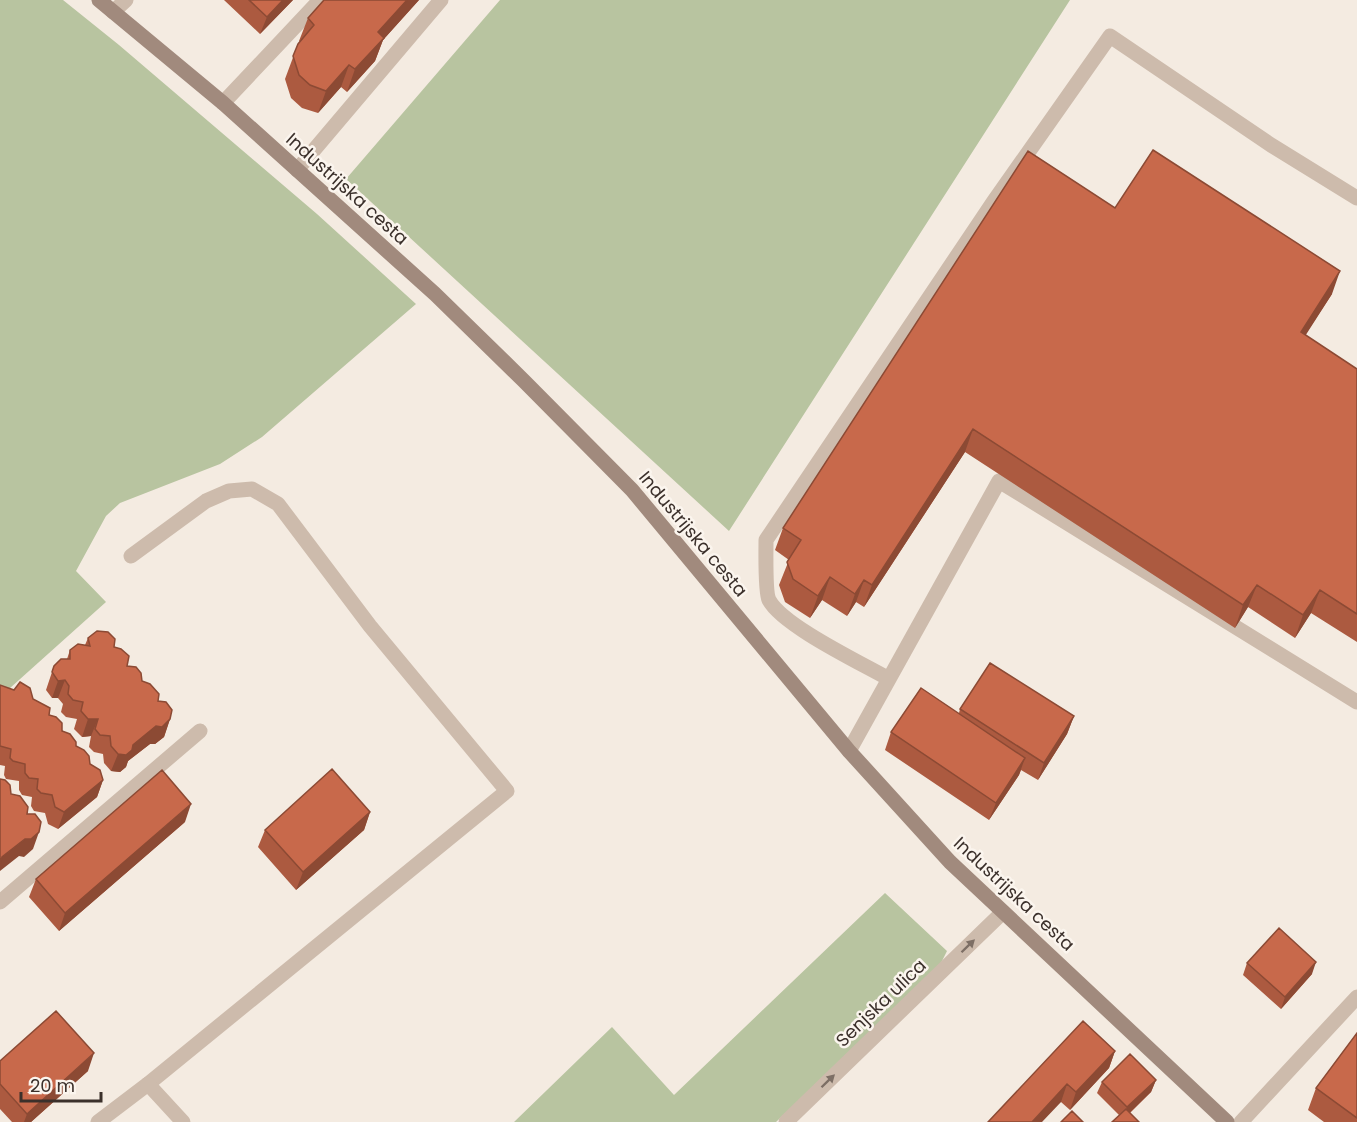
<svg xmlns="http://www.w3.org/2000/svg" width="1357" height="1122" font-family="Poppins,sans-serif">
	<rect width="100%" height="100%" fill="#f4ebe1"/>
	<path fill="#b8c4a0" d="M0,0h63l56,45 198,169 99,90 -154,133 -42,27 -100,39 -14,13 -30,55 30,31 -106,95z
		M500,0h570l-341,531 -383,-352z
		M885,893l62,58 -9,18 -162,153h-262l98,-95 62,68z"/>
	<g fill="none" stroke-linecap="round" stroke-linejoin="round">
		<path stroke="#cdbbac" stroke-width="15" d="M113,12l13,-12
			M223,103l97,-103
			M297,170l144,-170
			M889,679c-28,-16 -106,-53 -120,-79 -4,-8 -3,-48 -3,-60l228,-339 116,-165 161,109 86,53
			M849,751l150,-270 358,221
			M0,902l200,-171
			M98,1122l50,-38 359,-293 -137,-165 -92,-122 -26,-15 -23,2 -23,10 -75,55"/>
		<path stroke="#cdbbac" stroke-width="15" d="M148,1084l35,38
			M786,1122l217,-210
			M1241,1122l116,-125"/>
		<path stroke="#a18a7d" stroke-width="15" d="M99,0l124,103 212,191 89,87 108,109 217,261 101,111 277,260"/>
	</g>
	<path fill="#ac5a40" d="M224,0h69l-33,34z
		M324,0h95l-36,40 -8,21 -28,31 -6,-5 -23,26 -16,-5 -11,-10 -6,-19 13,-35 2,-3h-1l9,-23z
		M1115,208l217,86 -27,41 52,34v273l-46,-29 -16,25 -47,-31 -13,21 -270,-176 -101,155 -8,-5 -9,14 -25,-16 -12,18 -25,-16 -6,-17 10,-25 -14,-10 8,-22z
		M88,638l26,9 13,19 15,15 16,20 12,18 -6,18 -9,7h-5l-22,17 -2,6 -6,5 -9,-1 -7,-8 -1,-9 -9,-2 -5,-5 2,-11 -9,1 -8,-8 3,-10 -11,-2 -5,-5 2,-8 -5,-6h-6l-6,-8 8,-24 13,-7 3,-9 15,-5z
		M0,685l33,14 16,16 27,31 27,34 -6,17 -39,32 -10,-5 -3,-11 -11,-2 -3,-5 1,-9 -10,-2 -3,-5v-9l-13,-2 -2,-4 1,-9 -5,-1z
		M960,709l114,7 -7,18 -29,46 -17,-10 -2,5 -30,45 -104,-70 6,-18 68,-19z
		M370,812l-6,18 -68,60 -38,-43 7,-17z
		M185,822l-126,109 -30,-34 7,-18z
		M1247,963l65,11 -31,35 -38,-34z
		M1357,1033v89h-33l-16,-12 8,-22z
		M1115,1051l-6,17 -39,42 -9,-8 -73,20z
		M0,1061l88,10 -57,51h-19l-12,-13z
		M1156,1080l-5,12 -21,21 -11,2 -22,-22 5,-11z"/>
	<path fill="#8c4a34" d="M283,0h10l-33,34 7,-17z
		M407,0h12l-36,40 -8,21 -28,31 8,-23 23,-37z
		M349,65l-8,22 -23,26 8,-22z
		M1340,271l-8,23 -39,61 8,-23z
		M973,429l-8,23 -101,155 8,-22z
		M830,577l-8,23 -12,18 8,-22z
		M864,580l-8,22 -9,14 8,-22z
		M1257,585l-9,22 -13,21 8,-23z
		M1320,590l-9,23 -16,25 8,-23z
		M65,680l-7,18h-6l6,-17z
		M1074,716l-7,18 -29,46 6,-17z
		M88,719h10l-7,17 -9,1z
		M170,719l-6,18 -9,7h-5l-22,17 -2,6 -6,5 -9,-1 7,-17 15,-9 23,-19z
		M1025,758l-6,17 -30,45 7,-17z
		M103,780l-6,17 -39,32 6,-17z
		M191,804l-6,18 -126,109 6,-18z
		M370,812l-6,18 -68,60 7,-18z
		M39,832l-6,17 -9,8 -5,-1 -19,15v-8l2,-6 23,-18z
		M1316,962l-4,12 -31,35 4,-12z
		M1115,1051l-6,17 -39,42 6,-18z
		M94,1053l-6,18 -57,51h-7l3,-8z
		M1156,1080l-5,12 -28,27 4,-12z
		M1067,1084l-6,18 -19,20h-10z"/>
	<path fill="#c8694b" stroke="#8c4a34" stroke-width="1.5" d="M249,0h34l-16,17z
		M324,0h83l-29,32 6,6 -29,31 -6,-4 -23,26 -16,-6 -11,-10 -6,-19 5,-12 16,-19 -6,-7z
		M1153,150l187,121 -39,61 56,37v245l-37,-24 -17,25 -46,-30 -14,20 -270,-176 -101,156 -8,-5 -9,14 -25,-17 -12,19 -25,-17 -6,-17 14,-22 -18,-12 245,-377 87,57z
		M97,631l11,1 7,7 -1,8 7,2 8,7 -2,10 9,1 5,6 1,8 8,3 9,10 -1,7 8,1 6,8 -2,9 -8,8 -6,-1 -23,19 -1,5 -6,5 -8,-1 -7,-8 -1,-10 -10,-1 -5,-6 3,-10h-10l-7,-8 2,-9 -10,-2 -5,-6 1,-8 -4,-6 -7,1 -6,-9 2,-6 7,-7h9v-9l8,-6 12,2 -2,-8z
		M990,663l84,53 -30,47 -84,-54z
		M20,682l10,6 3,11 17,9 -1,7 7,2 6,6v8l8,3 6,8v4l8,4 5,6 1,8 10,6 3,10 -39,32 -9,-5 -3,-12 -11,-2 -4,-4 1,-10 -9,-1 -4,-5v-9l-12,-3 -3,-3 1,-9 -11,-3v-61l14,5z
		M921,688l104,70 -29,45 -105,-71z
		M332,769l38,43 -67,60 -38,-42z
		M162,770l29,34 -126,109 -29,-34z
		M0,779l5,1 5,5 1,9 9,2 8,11 -1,7h8l6,8 -2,10 -8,7h-6l-23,18 -2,6z
		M1279,928l37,34 -31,35 -38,-34z
		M56,1011l38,42 -67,61 -27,-30v-23z
		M1083,1021l32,30 -39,41 -9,-8 -35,38h-44z
		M1357,1033v85l-41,-30z
		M1130,1054l26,26 -29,27 -25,-25z
		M1126,1109l13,13h-27z
		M1072,1111l11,11h-22z"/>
	<defs><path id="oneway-solid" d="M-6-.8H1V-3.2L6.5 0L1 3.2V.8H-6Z" transform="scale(1.5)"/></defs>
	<g fill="#7d6f65">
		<use href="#oneway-solid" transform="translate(968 946) rotate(-44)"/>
		<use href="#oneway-solid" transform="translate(828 1081) rotate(-44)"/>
	</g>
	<g text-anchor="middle" stroke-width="5" stroke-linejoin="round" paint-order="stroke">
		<g font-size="18" fill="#3b302b" stroke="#fbf5ee">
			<text transform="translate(347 189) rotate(42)" y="6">Industrijska cesta</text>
			<text transform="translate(693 534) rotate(50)" y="6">Industrijska cesta</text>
			<text transform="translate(1014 894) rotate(43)" y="6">Industrijska cesta</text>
			<text transform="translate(881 1003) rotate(-44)" y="6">Senjska ulica</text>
		</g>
	</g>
	<path d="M21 1092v9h80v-9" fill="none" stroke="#3b302b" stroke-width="3"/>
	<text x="30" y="1092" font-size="18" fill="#3b302b" stroke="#fbf5ee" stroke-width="4.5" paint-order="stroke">20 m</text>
</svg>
